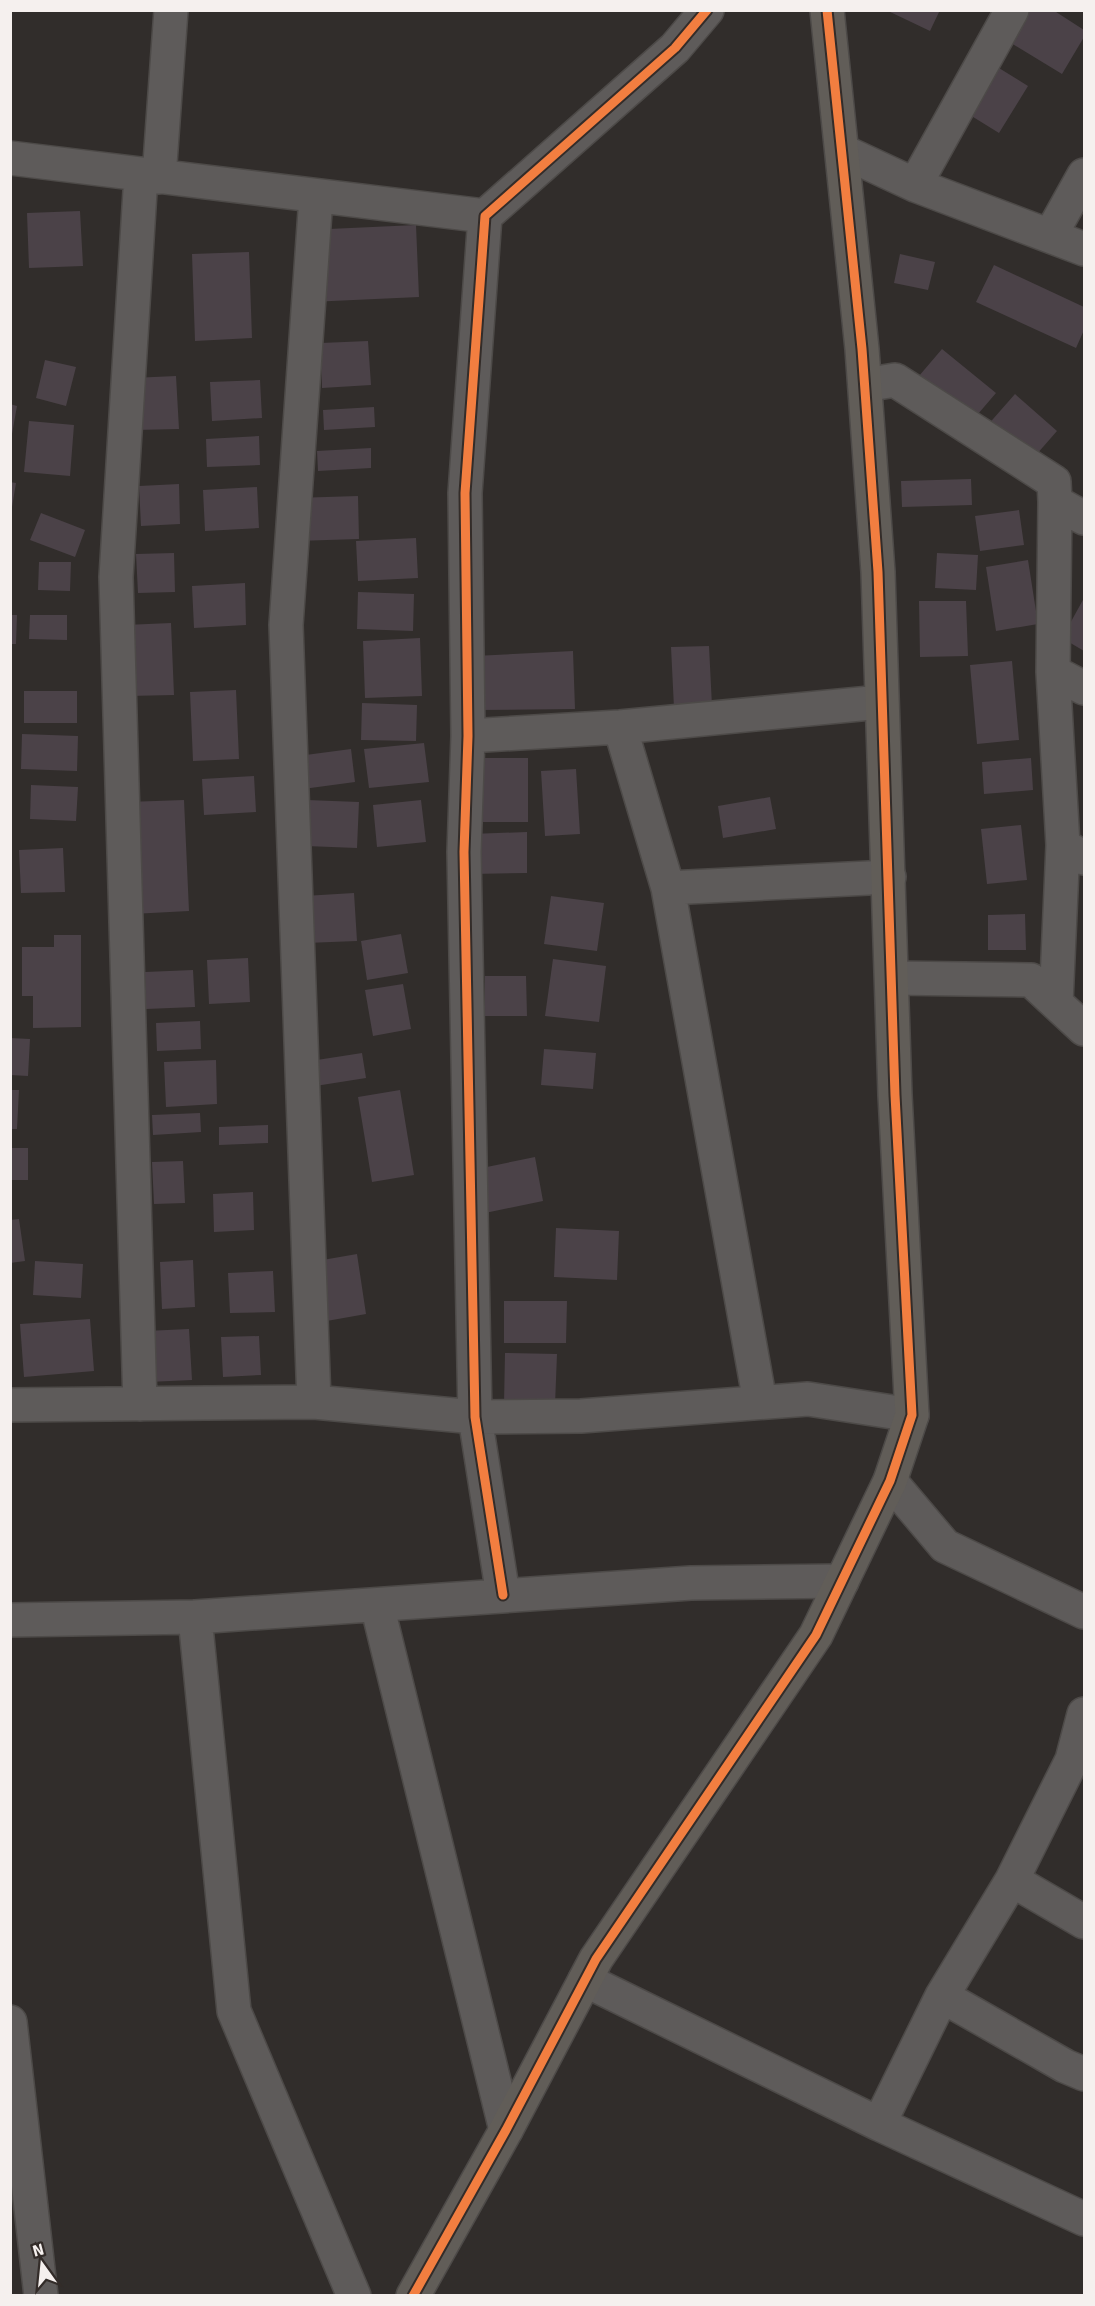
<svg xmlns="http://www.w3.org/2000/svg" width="1095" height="2306" font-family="Signika,sans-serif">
	<rect width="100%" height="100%" fill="#312d2b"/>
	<path fill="#4b4248" d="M886,10h54l-10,21z
		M1018,10h35l31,20v7l-22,37 -61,-37z
		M973,52l55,34 -29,47 -55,-34z
		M80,211l3,55 -54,2 -2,-55z
		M416,225l3,72 -109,5 -3,-72z
		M249,252l3,86 -57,3 -3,-87z
		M900,254l35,8 -7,28 -34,-7z
		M994,265l90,42v23l-8,18 -100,-46z
		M368,341l3,44 -49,3 -1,-45z
		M942,349l54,44 -30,35 -53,-45z
		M45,360l31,7 -10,39 -30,-8z
		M176,376l3,53 -44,1 -3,-52z
		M260,380l2,38 -50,3 -2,-39z
		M1015,394l42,37 -35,40 -43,-36z
		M10,404l7,2 -5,28h-2z
		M374,407l1,20 -51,3 -1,-20z
		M29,421l45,4 -4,51 -46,-4z
		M259,436l1,29 -53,2 -1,-28z
		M371,448v20l-53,3 -1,-20z
		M971,479l1,26 -70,2 -1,-26z
		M10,482l6,1 -4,24h-2z
		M179,484l1,40 -39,2 -2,-40z
		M257,487l2,41 -54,3 -2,-41z
		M358,496l1,43 -63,2 -2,-43z
		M1019,510l5,35 -44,6 -5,-35z
		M41,513l44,17 -10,27 -45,-17z
		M416,538l2,40 -60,3 -2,-40z
		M174,553l1,39 -37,1 -2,-39z
		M937,553l41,2 -2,35 -41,-2z
		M1028,560l10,64 -42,7 -10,-64z
		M39,562h32l-1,29 -32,-1z
		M245,583l1,42 -52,3 -2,-42z
		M358,592l56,2 -1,37 -56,-2z
		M1084,598v53l-22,-13z
		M919,601h47l2,55 -48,1z
		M10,615h7l-1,29h-6z
		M30,615h37v25l-38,-1z
		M171,623l3,72 -46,1 -3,-71z
		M420,638l2,58 -57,2 -2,-57z
		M709,646l3,60 -38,2 -3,-61z
		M573,651l2,58 -98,1 -3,-54z
		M1012,661l7,79 -42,4 -7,-79z
		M236,690l3,69 -46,2 -3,-69z
		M24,691h53v32h-53z
		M362,703l55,2 -1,36 -55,-1z
		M22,734l56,2 -1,35 -56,-2z
		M424,743l5,39 -60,6 -5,-39z
		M351,749l4,33 -52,7 -5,-33z
		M476,758h52v64h-52z
		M1031,758l2,32 -49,4 -2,-32z
		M576,769l4,65 -35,2 -4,-65z
		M254,776l2,36 -52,3 -2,-36z
		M31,785l47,2 -2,34 -46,-2z
		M770,797l6,32 -53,9 -5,-32z
		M184,800l5,111 -57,3 -5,-112z
		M307,800l52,2 -2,46 -51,-2z
		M421,800l5,42 -49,5 -4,-42z
		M1021,825l6,55 -40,4 -6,-55z
		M527,832v41l-56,1v-40z
		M63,848l2,44 -44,1 -2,-43z
		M354,893l3,48 -51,2 -2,-47z
		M551,896l53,7 -7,48 -53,-7z
		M1025,914l1,36h-38v-35z
		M401,934l7,39 -41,7 -6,-39z
		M54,935h27v92l-48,1v-32h-11v-49h32z
		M248,958l2,44 -41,2 -2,-44z
		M553,959l53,7 -7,56 -54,-6z
		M193,970l2,37 -49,2 -1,-37z
		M485,976h41l1,40h-42z
		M403,984l8,45 -38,7 -8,-46z
		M200,1021l1,28 -44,2 -1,-28z
		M10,1038l20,1 -2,37 -18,-1z
		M544,1049l52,4 -3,36 -52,-4z
		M362,1053l4,25 -57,9 -5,-25z
		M216,1060l1,44 -51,3 -2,-45z
		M10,1090h9l-2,39h-7z
		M400,1090l14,85 -42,7 -14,-85z
		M200,1113l1,19 -48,3 -1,-20z
		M268,1125v18l-49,2v-18z
		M10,1148h18v32h-18z
		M535,1157l8,44 -58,12 -8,-44z
		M183,1161l2,42 -31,1 -2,-42z
		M253,1192l1,38 -40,2 -1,-38z
		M19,1219l6,42 -15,2v-43z
		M556,1228l63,3 -2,49 -63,-3z
		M357,1254l9,60 -45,8 -10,-60z
		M193,1260l2,47 -33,2 -2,-47z
		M35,1261l48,3 -2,34 -48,-3z
		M273,1271l2,41 -45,1 -2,-40z
		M504,1301h63l-1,42h-62z
		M90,1319l4,52 -70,6 -4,-53z
		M189,1329l3,51 -44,2 -2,-51z
		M259,1336l2,39 -38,2 -2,-40z
		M505,1353l52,1 -2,51 -51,-1z"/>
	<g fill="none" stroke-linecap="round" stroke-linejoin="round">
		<g stroke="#4d4a48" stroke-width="36">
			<path id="street" d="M842,151l73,34 169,64
				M10,158l475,58
				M159,177l12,-167
				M915,185l97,-175
				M1050,236l34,-61
				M865,385l30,-5 159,102 1,20
				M1053,672l31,16
				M620,727l48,161 92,514
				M468,736l152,-9 261,-25
				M1063,845l-10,-173 2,-170 29,16
				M668,888l221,-11
				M892,978l139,2 53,49
				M1056,1003l7,-158 21,13
				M314,1402l-28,-777 30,-428
				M140,1404l-24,-827 25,-402
				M10,1405l304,-3 161,15 106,-1 227,-17 104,16
				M890,1481l55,65 139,66
				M503,1595l-28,-178 -11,-565 4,-116 -3,-243 20,-277 190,-168 32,-38
				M377,1605l129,525
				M195,1617l39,394 120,285
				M10,1620l185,-3 496,-34 151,-2
				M1012,1880l72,42
				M585,1980l294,144 63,-128 70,-116 60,-120 12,-46
				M942,1996l123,70 19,8
				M10,2022l31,274
				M879,2124l205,95"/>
		</g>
		<g stroke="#4d4a48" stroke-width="36">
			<path id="secondary" d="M413,2296l93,-166 90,-171 220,-324 74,-154 22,-66 -17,-320 -17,-523 -16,-223 -35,-339"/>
		</g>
		<use href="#street" stroke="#5e5b5a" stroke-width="33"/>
		<use href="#secondary" stroke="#615d58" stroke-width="33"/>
		<g stroke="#332c29" stroke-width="13">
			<path id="cycleway" d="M503,1595l-28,-178 -11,-565 4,-116 -3,-243 20,-277 190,-168 32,-38
				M413,2296l93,-166 90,-171 220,-324 74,-154 22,-66 -17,-320 -17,-523 -16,-223 -35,-339"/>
		</g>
		<use href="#cycleway" stroke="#f27e40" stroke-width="9"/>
	</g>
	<rect width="1095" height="2306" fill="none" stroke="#f5f0ee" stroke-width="24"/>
	<g transform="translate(42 2264) rotate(345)" stroke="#332c29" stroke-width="4.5" paint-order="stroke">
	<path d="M0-4.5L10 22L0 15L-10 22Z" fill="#f5f0ee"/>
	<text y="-9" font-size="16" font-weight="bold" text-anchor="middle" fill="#f5f0ee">N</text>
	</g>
</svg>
